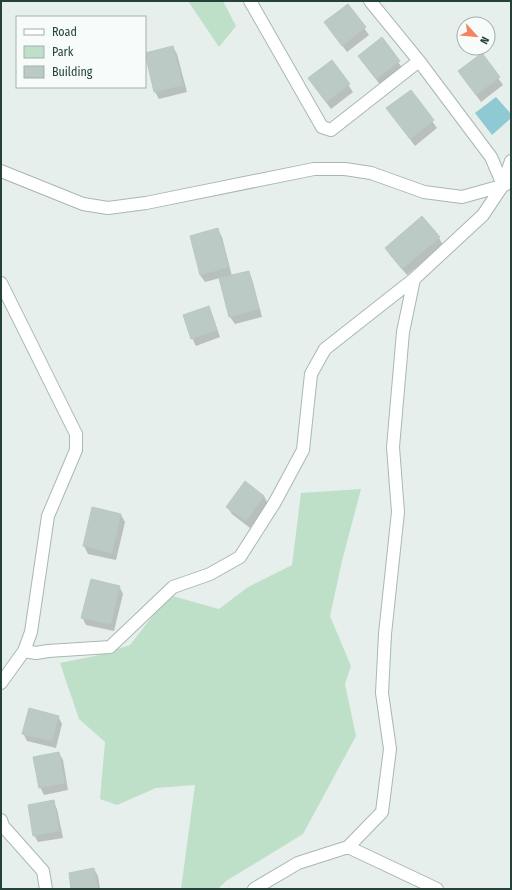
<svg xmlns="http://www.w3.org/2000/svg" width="512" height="890" font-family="'Fira Sans Condensed',sans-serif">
	<rect width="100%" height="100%" fill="#e6efeb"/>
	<path fill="#bfe0c8" d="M188,1h35l13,25 -17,21z
		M361,489l-19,72 -12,55 21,50 -6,18 11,52 -53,98 -77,47 -8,8h-37l14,-104 -39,3 -39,17 -17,-6 5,-57 -26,-23 -19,-56 35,-7 35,-11 39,-50 50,14 29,-22 44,-22 9,-72z"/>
	<path fill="#8ec9d4" d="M496,97l15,17v4l-19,17 -17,-22z"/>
	<path fill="#0003" d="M348,5l21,30 -22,17 -17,-23z
		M382,39l21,30 -22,17 -17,-23z
		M173,47l4,7 10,38 -28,7 -4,-7 -9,-38z
		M482,55l21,30 -22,17 -22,-30z
		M332,62l21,30 -22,17 -22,-30z
		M410,91l27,37 -22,18 -27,-37z
		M422,218l17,20 4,7 -36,30 -17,-20 -4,-7z
		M218,230l4,7 10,39 16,-4 4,7 10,38 -27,7 -5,-7 -10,-39 -15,4 -5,-7z
		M208,307l4,7 8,23 -24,9 -4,-8z
		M245,483l19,13 4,8 -18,24 -18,-14 -5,-7z
		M93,509l28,6 4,7 -9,38 -28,-6 -4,-8z
		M119,586l4,8 -9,37 -28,-6 -4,-8z
		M58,716l4,8 -6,24 -29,-7 -4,-8z
		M59,753l4,7 5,30 -24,5 -4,-8z
		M53,801l4,8 6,29 -25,4 -4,-7z
		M94,869l4,7 2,13h-27z"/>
	<path fill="#bbcac4" stroke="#b8c9c2" d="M348,4l18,23 -24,19 -18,-24z
		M382,37l18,24 -24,18 -18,-23z
		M173,46l10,39 -29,7 -9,-39z
		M482,53l18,24 -24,18 -18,-24z
		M332,60l18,24 -24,18 -18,-24z
		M411,90l23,30 -24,19 -24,-31z
		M422,216l18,21 -38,32 -17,-21z
		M218,228l11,39 -29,8 -10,-39z
		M249,271l10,38 -30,8 -10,-39z
		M209,306l8,24 -26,9 -8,-24z
		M245,481l19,15 -18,25 -20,-14z
		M92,507l29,7 -9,39 -29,-7z
		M91,579l29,7 -9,38 -30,-6z
		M29,708l30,8 -7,25 -30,-7z
		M59,752l6,31 -26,5 -6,-31z
		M54,800l5,31 -26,5 -5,-31z
		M94,868l4,21h-27l-2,-16z"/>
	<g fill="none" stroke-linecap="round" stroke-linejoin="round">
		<g stroke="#a8b8b2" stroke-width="14">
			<path id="minor" d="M250,1l72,126 9,3 88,-69
				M370,1l49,60 72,96 12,28
				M1,171l82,33 25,4 38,-5 168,-34h31l26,4 53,19 38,5 43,-12
				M1,283l75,151v16l-28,66 -17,116 -7,19 -23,32
				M24,651l12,2 12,-2 62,-4 63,-60 37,-13 30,-17 35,-55 28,-52 8,-76 14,-25 89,-70 69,-64 20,-30 8,-24
				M1,820l2,6 40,45 3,18
				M348,847l89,42
				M254,889l44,-26 50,-16 34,-35 8,-63 -8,-56 3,-59 13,-122 -5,-65 10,-115 11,-53"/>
		</g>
		<use href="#minor" stroke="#fff" stroke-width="12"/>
	</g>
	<rect width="512" height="890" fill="none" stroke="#24423a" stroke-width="4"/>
	<rect x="16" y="16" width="130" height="72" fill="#f7fbf9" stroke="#a3b1ad"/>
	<rect x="24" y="29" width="20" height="6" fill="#ffffff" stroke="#a3b1ad"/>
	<text x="52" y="36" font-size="12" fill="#24423a">Road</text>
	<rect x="24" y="46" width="20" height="12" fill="#bfe0c8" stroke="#a3b1ad"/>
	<text x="52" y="56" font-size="12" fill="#24423a">Park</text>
	<rect x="24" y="66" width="20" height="12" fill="#bbcac4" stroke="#a3b1ad"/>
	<text x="52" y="76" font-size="12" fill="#24423a">Building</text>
	<g transform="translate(476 36) rotate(117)"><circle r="19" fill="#f7fbf9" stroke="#a3b1ad"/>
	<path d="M0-3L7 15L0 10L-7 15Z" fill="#f4845f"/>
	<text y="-6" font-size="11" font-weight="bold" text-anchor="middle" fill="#24423a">N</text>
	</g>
</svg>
